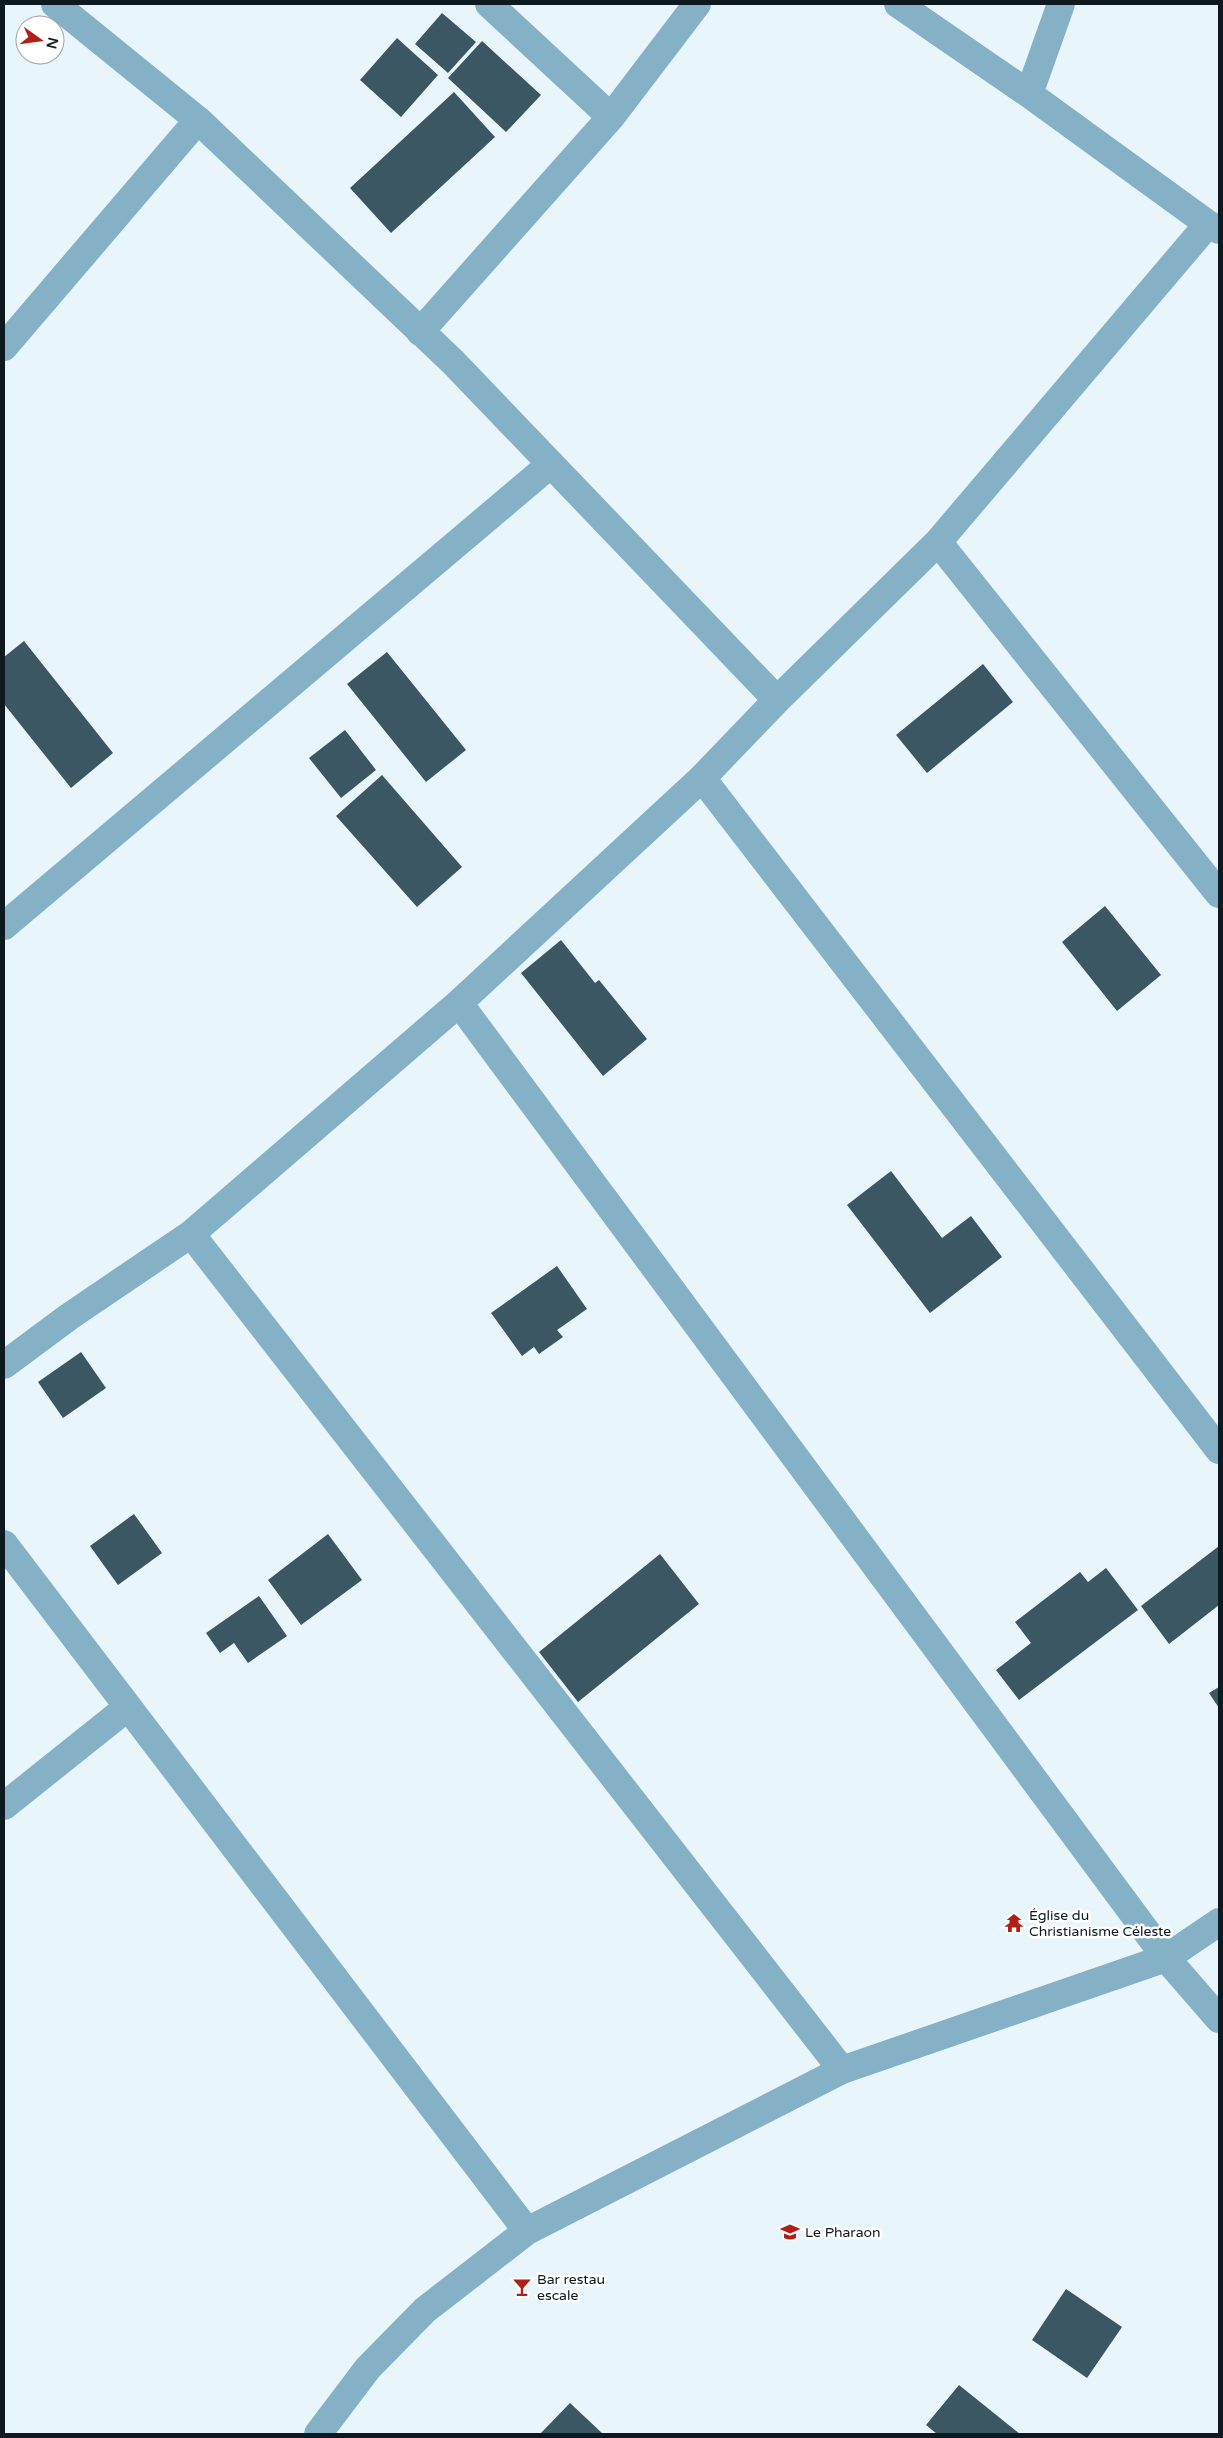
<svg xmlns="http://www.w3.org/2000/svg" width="1223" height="2438" font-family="'Varela Round',sans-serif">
	<rect width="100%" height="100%" fill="#e8f5fb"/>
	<path fill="#3b5764" d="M442,13l34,29 -28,31 -33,-29z
		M397,38l41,37 -37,42 -41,-37z
		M482,41l59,54 -35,37 -58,-54z
		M454,92l41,45 -104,96 -41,-45z
		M24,641l89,112 -42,35 -67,-84v-47z
		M387,652l79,98 -40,32 -79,-98z
		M983,664l30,38 -86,71 -31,-38z
		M345,730l31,40 -35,28 -32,-40z
		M382,775l80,92 -45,40 -81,-91z
		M1105,906l56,69 -44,36 -55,-69z
		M561,940l34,43 4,-3 48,59 -44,37 -82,-103z
		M891,1171l51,67 29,-22 31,41 -72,56 -83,-108z
		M557,1266l30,43 -30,21 6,7 -24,17 -5,-7 -12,9 -31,-43z
		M81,1352l25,36 -43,30 -25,-36z
		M134,1514l28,39 -44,32 -28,-39z
		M328,1534l34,46 -61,45 -33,-45z
		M1219,1546v59l-50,39 -28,-38z
		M660,1554l39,50 -121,98 -39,-50z
		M1106,1568l32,42 -119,90 -23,-30 35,-27 -16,-21 65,-50 8,10z
		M259,1596l28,40 -39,27 -14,-20 -14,10 -14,-20z
		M1219,1687v21l-10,-15z
		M1066,2289l56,38 -35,51 -55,-38z
		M959,2385l61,49h-83l-11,-9z
		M570,2403l33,31h-63z"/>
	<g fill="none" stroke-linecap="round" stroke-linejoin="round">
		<path stroke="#85b1c7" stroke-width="28" d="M55,4l143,116 255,242 324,338
			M489,4l122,113
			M898,4l131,90 179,130 11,6
			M1029,94l32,-90
			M420,332l191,-215 86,-113
			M4,347l194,-227
			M938,542l281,352
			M702,778l517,672
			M4,926l547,-462
			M459,1003l707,955 53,61
			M191,1234l651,836
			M4,1365l66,-49 121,-82 268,-231 243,-225 75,-78 161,-158 270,-318
			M4,1544l523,687
			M4,1806l124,-99
			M318,2434l50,-66 57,-58 102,-79 315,-161 324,-112 53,-36"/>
	</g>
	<defs>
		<g id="temple-bare" transform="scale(1.5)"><path d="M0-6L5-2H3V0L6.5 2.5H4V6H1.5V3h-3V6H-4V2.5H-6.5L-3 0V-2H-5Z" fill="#b02015" stroke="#fff" stroke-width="2.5" paint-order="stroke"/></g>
		<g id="school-bare" transform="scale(1.5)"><path d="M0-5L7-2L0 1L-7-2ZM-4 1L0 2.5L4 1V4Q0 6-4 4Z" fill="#b02015" stroke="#fff" stroke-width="2.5" paint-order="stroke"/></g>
		<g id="bar-bare" transform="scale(1.5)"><path d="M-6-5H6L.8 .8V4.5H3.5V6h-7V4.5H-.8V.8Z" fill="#b02015" stroke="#fff" stroke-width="2.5" paint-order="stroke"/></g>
	</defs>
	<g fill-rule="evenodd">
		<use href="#temple-bare" x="1014" y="1923"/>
		<use href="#school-bare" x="790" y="2232"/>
		<use href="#bar-bare" x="522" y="2287"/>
	</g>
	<g text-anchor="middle" stroke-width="5" stroke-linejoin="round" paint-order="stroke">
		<g font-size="14" fill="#0e1a1f" stroke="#fff" text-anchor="start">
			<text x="1029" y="1920">Église du<tspan x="1029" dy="16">Christianisme Céleste</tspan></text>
			<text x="805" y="2237">Le Pharaon</text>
			<text x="537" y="2284">Bar restau<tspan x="537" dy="16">escale</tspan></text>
		</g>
	</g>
	<rect width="1223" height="2438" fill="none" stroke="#0e1a1f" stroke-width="10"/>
	<g transform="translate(40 40) rotate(104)"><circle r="24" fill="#ffffff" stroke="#9fa3a5"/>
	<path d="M0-4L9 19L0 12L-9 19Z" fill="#b02015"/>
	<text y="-8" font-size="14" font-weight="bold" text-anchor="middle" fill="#0e1a1f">N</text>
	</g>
</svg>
